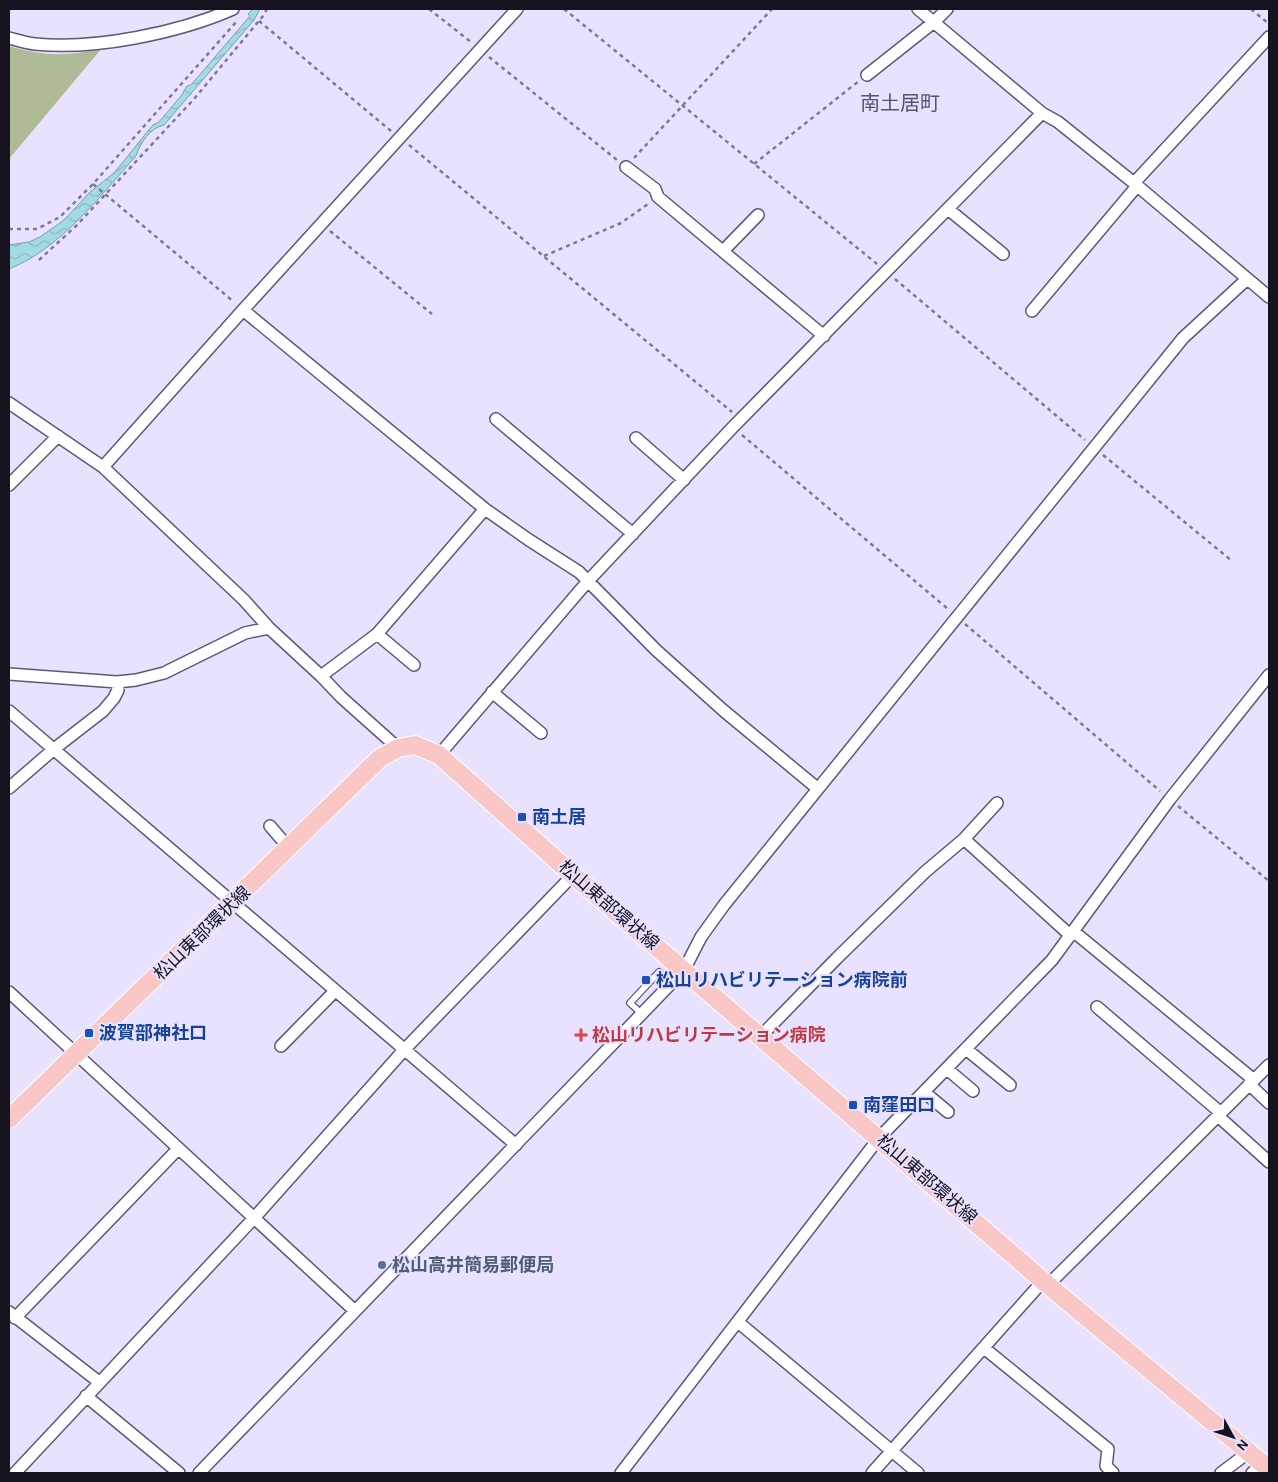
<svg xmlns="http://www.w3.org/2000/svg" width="1278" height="1482" font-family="Karla,'Noto Sans JP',sans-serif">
	<defs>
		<pattern id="water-waves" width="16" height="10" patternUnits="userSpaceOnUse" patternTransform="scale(1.25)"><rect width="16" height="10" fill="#a3dbe2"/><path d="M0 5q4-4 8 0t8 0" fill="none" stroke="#8cbbc1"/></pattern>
	</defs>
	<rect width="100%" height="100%" fill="#e8e2ff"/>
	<path fill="#afbb97" d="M9,46c34,10 58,11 93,2l-93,111z"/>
	<path fill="url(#water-waves)" stroke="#799fa8" d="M253,9h7l-6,11 -90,105c-14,3 -24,18 -28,31 -36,40 -76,93 -127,113v-24l20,-3 11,-5 24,-17 26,-28 24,-19 34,-42 5,-6 6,-3 22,-26 6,-10 4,-1 59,-69 -2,-2z"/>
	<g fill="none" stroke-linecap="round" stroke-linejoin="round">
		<g stroke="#5e5876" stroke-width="8">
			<path id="lane" d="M642,1014l-12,-11 29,-31 12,11"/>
		</g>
		<g stroke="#5e5876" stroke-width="14">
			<path id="street" d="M918,9l124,104 16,9 76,61 135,114
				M9,38c8,2 17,5 26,6 60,6 143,-11 198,-35
				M867,75l67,-53 13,-13
				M626,167l29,22 3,8 166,139
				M1134,183l135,-146
				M948,209l55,45
				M723,251l35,-36
				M243,310l242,199 44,31 50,32 77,78 68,61 93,77
				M1032,311l105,-125
				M9,403l94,64 141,133 25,28 52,48 20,21 57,51
				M496,419l137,115
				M636,438l48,42
				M103,467l140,-157 274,-301
				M9,485l49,-49
				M377,634l37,31
				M9,674l108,8 19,-2 28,-7 81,-40 24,-5
				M321,676l56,-42 108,-125
				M492,692l49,41
				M9,711l507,434
				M439,755l149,-174 145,-154 309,-314
				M9,788l45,-39 49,-38 11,-13 4,-8 -1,-8
				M270,826l19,22
				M964,839l106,96
				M1073,931l181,149
				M9,992l346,319
				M1097,1007l124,106
				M761,1036l76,-78 88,-86 39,-33 33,-36
				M281,1046l54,-55
				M966,1049l44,36
				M947,1069l26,22
				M1249,1084l20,19
				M924,1092l24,20
				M1218,1116l51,46
				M1048,1285l221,-220
				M9,1312l90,70
				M15,1318l163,-169
				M738,1322l180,151
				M984,1348l124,101 -2,17 7,7
				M86,1396l93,77
				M15,1473l239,-255 150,-168 169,-175
				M199,1473l485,-503 17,-33 23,-32 459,-567 64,-59
				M621,1473l258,-335 173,-178 118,-161 99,-124
				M872,1473l171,-192
				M1221,1473l28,-21
				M1252,1473l11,-10"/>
		</g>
		<g stroke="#fff" stroke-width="20">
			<path id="primary" d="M9,1119l371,-361 18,-10 17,-3 24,10 134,120 470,406 226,188"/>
		</g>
		<path stroke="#7e7a8e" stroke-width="2.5" stroke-dasharray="4 4" stroke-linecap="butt" d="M429,9l42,33
			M564,9l313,255
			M1251,9l18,15
			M259,21l132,110
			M489,57l128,103
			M409,145l323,267
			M634,158l138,-149
			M754,164l105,-83
			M93,184l141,118
			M9,229h28l23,-12 33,-33 144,-163
			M330,231l102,83
			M544,256l77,-33 27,-19
			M39,260l38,-35 117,-126 69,-83 4,-7
			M895,279l190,161
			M742,435l206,174
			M1103,455l129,106
			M965,624l195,167
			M1178,806l91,75"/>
		<use href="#lane" stroke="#fff" stroke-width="5.5"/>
		<use href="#street" stroke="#fff" stroke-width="11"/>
		<use href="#primary" stroke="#fac7c7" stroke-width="18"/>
	</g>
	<g fill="#1a4fb4" stroke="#e8e2ff" stroke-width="2">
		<rect x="517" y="812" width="10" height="10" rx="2.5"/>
		<rect x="641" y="975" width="10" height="10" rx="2.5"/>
		<rect x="84" y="1028" width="10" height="10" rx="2.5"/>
		<rect x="848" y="1100" width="10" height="10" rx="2.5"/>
	</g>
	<path fill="#e0444e" stroke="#e8e2ff" stroke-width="2" d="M578.5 1027.5h5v5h5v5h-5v5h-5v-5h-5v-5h5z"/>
	<circle fill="#5c6f8a" stroke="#e8e2ff" stroke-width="2" cx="382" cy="1265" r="5"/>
	<g text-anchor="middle" stroke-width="4" stroke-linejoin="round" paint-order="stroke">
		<g font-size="18" font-weight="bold" fill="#164399" stroke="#e8e2ff" text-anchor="start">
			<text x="532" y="823">南土居</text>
			<text x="656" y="986">松山リハビリテーション病院前</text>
			<text x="99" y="1039">波賀部神社口</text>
			<text x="863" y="1111">南窪田口</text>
		</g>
		<g font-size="18" fill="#16131f" stroke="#e8e2ff">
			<text transform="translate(609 905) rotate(41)" y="6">松山東部環状線</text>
			<text transform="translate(202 933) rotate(-44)" y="6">松山東部環状線</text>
			<text transform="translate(927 1179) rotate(41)" y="6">松山東部環状線</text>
		</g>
		<g font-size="18" font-weight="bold" fill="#be3a42" stroke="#e8e2ff" text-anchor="start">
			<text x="592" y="1041">松山リハビリテーション病院</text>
		</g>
		<g font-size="18" font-weight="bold" fill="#4e5e75" stroke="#e8e2ff" text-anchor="start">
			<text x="392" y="1271">松山高井簡易郵便局</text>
		</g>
		<g font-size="20" fill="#595270" stroke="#e8e2ff">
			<text x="900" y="110">南土居町</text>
		</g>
	</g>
	<rect width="1278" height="1482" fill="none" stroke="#16131f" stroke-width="20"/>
	<g transform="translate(1233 1437) rotate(130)" stroke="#e8e2ff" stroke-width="4" paint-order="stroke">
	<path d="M0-4L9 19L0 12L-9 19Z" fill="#16131f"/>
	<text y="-8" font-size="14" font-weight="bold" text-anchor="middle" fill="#16131f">N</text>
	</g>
</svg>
